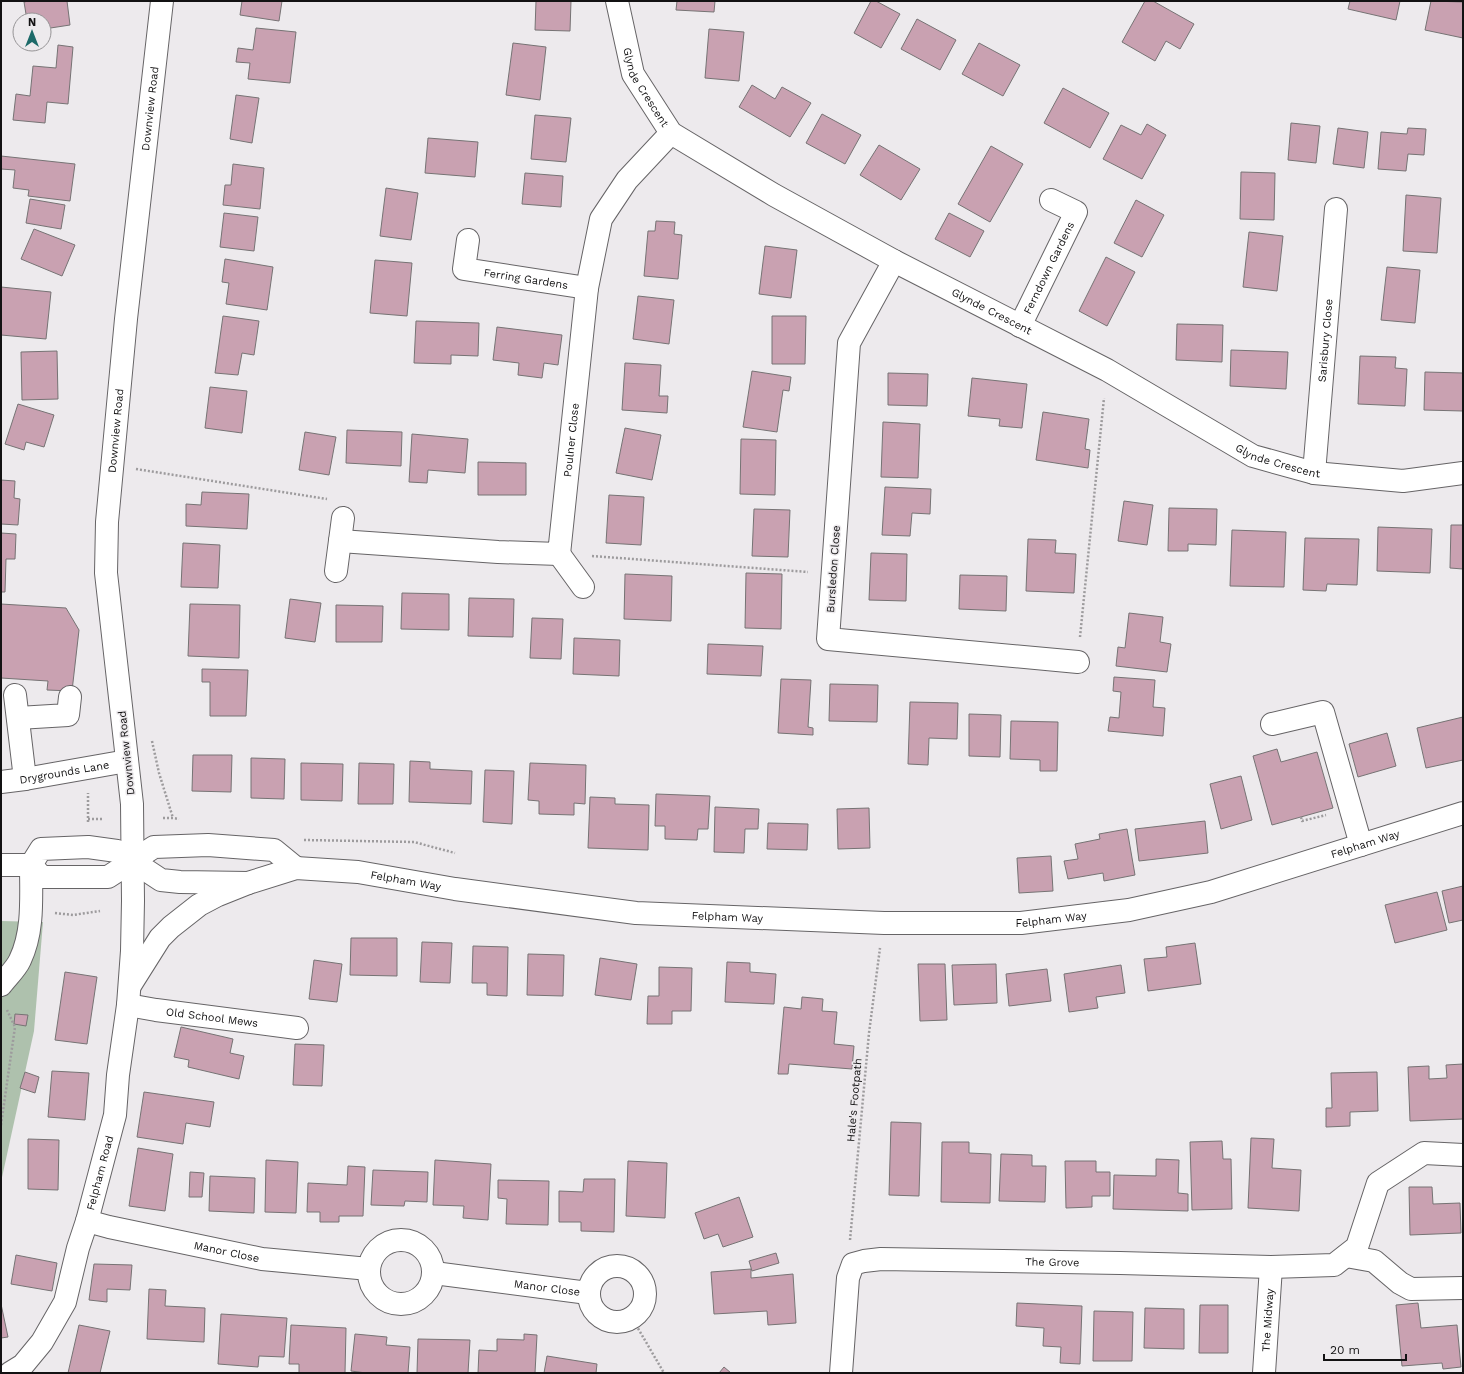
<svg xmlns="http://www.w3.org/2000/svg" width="1464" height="1374" font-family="'Work Sans',sans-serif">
	<rect width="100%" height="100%" fill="#edeaed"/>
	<path fill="#aec1ad" d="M1,921l42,1 -9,109 -33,151z"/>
	<path fill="#c9a1b1" stroke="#767374" d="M29,1h38l3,24 -26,4v-9h-17l-3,-18z
		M242,1h40l-3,20 -39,-6z
		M536,1h35l-1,30 -35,-1z
		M677,1h38l-1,11 -38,-2z
		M871,1h5l24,13 -19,34 -27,-15z
		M1145,1h8l41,23 -14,25 -14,-8 -11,20 -33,-19z
		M1350,1h50l-4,19 -48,-11z
		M1431,1l32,1v36l-38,-8z
		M917,19l39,21 -16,30 -39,-21z
		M256,28l40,4 -6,51 -42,-4 2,-16 -14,-1 2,-14 15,2z
		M709,29l35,3 -5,49 -34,-3z
		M513,43l33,4 -6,53 -34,-5z
		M979,43l41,22 -17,31 -41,-22z
		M58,45l15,2 -5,57 -21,-2 -2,21 -32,-3 3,-26 14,2 3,-30 23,2z
		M752,85l23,14 7,-12 29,16 -21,34 -51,-30z
		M1063,88l46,25 -19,35 -46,-25z
		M236,95l23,3 -7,45 -22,-4z
		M822,114l39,21 -16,29 -39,-21z
		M535,115l36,3 -5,44 -35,-3z
		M1291,123l29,3 -4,37 -28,-3z
		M1147,124l19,11 -24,44 -39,-20 18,-34 20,10z
		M1338,128l30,4 -4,36 -31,-4z
		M1408,128l18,1 -2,26 -16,-1 -2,17 -28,-2 3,-37 26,2z
		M428,138l50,4 -3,35 -50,-4z
		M879,145l41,24 -19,31 -41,-25z
		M991,146l32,18 -33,58 -32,-18z
		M1,156l74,8 -5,37 -42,-5 1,-6 -16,-2 2,-18 -14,-1z
		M233,164l31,4 -4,41 -37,-4 2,-20h6z
		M1241,172l34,1 -1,47 -34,-1z
		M525,173l38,3 -2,31 -39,-3z
		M386,188l32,5 -7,47 -31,-4z
		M1406,195l35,3 -4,55 -34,-2z
		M30,199l35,6 -4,24 -35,-6z
		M1136,200l28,15 -22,42 -28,-14z
		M224,213l34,4 -4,34 -34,-4z
		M949,213l35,18 -14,26 -35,-18z
		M656,221l19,1 -1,12 8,1 -4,44 -34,-3 4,-45h7z
		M34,229l41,16 -13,31 -41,-17z
		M1249,232l34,4 -6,55 -34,-4z
		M765,246l32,4 -6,48 -32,-4z
		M1106,257l29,15 -28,54 -28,-15z
		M225,259l48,8 -6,43 -41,-6 3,-21 -7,-1z
		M375,260l37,3 -5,53 -37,-3z
		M1387,267l33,3 -5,53 -34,-3z
		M1,287l50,5 -5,47 -45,-4z
		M638,296l36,4 -5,44 -36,-5z
		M223,316l36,5 -5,34 -12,-2 -4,22 -23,-2z
		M772,316h34l-1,48h-33z
		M416,321l63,2 -1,33 -27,-1v9l-37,-1z
		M1177,324l46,1 -1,37 -46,-2z
		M497,327l65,8 -4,30 -14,-2 -2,15 -24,-3 1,-12 -26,-3z
		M1231,350l57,2 -2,37 -56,-3z
		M57,351l1,48 -36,1 -1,-48z
		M1360,356l36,1 -1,11 12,1 -2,37 -47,-2z
		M625,363l36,2 -2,31h9l-1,17 -45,-3z
		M752,371l39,6 -2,14 -6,-1 -6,42 -34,-5z
		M1425,372l38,1v38l-39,-1z
		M888,373l40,1 -1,32 -39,-1z
		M972,378l55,6 -5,44 -23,-2 1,-7 -32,-3z
		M210,387l37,4 -5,42 -37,-5z
		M18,404l36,11 -10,32 -18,-5 -2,8 -19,-6z
		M1043,412l46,7 -4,30 5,1 -2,18 -52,-8z
		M883,422l37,2 -2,54 -37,-1z
		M625,428l36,7 -9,45 -36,-7z
		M347,430l55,2 -1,34 -55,-3z
		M305,432l31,5 -7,38 -30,-5z
		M412,434l56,5 -3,34 -37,-3 -1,13 -18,-1z
		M741,439l35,1 -1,55 -35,-1z
		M478,462l48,1v32h-48z
		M1,480l14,1 -1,17 6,1 -2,26 -17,-1z
		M885,487l46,2 -1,25 -18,-1 -2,23 -28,-1z
		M202,492l47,2 -2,35 -61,-3v-22l15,1z
		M609,495l35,2 -3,48 -35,-2z
		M1124,501l29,4 -6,40 -29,-4z
		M1169,508l48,1 -1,36 -28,-1v7h-20z
		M754,509l36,1 -2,47 -36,-1z
		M1451,525h12v44l-13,-1z
		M1378,527l54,2 -2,44 -53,-2z
		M1232,530l54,2 -2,55 -54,-1z
		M1,533l15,1 -1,25h-9l-1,33h-4z
		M1305,538l54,1 -2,46 -30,-1 -1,7 -23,-1z
		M1028,539l28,1 -1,13 21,1 -2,39 -48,-2z
		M183,543l37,2 -2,43 -37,-1z
		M871,553l36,1 -1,47 -37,-1z
		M746,573l36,1 -1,55 -36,-1z
		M625,574l47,2 -1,45 -47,-2z
		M960,575l47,1 -1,35 -47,-2z
		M402,593l47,1v36l-48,-1z
		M469,598l45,1 -1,38 -45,-1z
		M290,599l31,4 -6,39 -30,-4z
		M1,604l65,4 13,22 -7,61 -25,-1 1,-9 -47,-3z
		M190,604l50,1 -1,53 -51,-2z
		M336,605l47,1 -1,36h-46z
		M1129,613l34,4 -3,25 11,2 -4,28 -51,-6 2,-19 7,1z
		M532,618l31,1 -2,40 -31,-1z
		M574,638l46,2 -1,36 -46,-2z
		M708,644l55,2 -2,30 -54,-2z
		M202,669l46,1 -2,46h-36v-34h-8z
		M1114,677l41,3 -2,27 12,1 -2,28 -55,-5 2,-14 9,1 2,-26 -8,-1z
		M781,679l30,1 -3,47 5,1v7l-35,-2z
		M830,684l48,1 -1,37 -48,-1z
		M910,702l48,1 -1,36 -28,-1 -1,27 -20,-1z
		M969,714l32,1 -1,42 -31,-1z
		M1463,717v43l-37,8 -9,-40z
		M1011,721l47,1 -1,49h-17v-11l-30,-1z
		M1387,733l9,33 -38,11 -9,-33z
		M1277,749l4,13 36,-10 16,56 -61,17 -19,-69z
		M193,755h39l-1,37 -39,-1z
		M251,758l34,1 -1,40 -33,-1z
		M410,761l20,1v7l42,2 -1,33 -62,-2z
		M301,763l42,1 -1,37 -41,-1z
		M359,763l35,1 -1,40h-35z
		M530,763l56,2 -1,39 -11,-1v12l-35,-1v-13l-11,-1z
		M485,770l29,1 -2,53 -29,-2z
		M1241,776l11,44 -31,9 -11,-45z
		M656,794l54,2 -2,33h-10l-1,11 -32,-1v-13h-10z
		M590,797l25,1v6l34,1 -1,45 -60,-2z
		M715,807l44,2 -1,20h-13l-1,24 -30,-1z
		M869,808l1,40 -32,1 -1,-40z
		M1205,821l3,32 -69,8 -4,-32z
		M768,823l40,1 -1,26 -40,-1z
		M1127,829l8,46 -31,6 -1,-8 -35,6 -4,-18 14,-2 -3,-15 25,-5 -1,-5z
		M1051,856l2,35 -34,2 -2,-35z
		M1463,886v34l-14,3 -7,-32z
		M1437,892l10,38 -52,13 -10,-38z
		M351,938h46v38l-47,-1z
		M422,942l30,1 -2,40 -30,-1z
		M1195,943l6,41 -53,7 -4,-32 23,-2 -1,-10z
		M473,946l35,1 -1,49 -20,-1v-12h-15z
		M528,954l36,1 -1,41 -36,-1z
		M600,958l37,6 -6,36 -36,-5z
		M314,960l28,4 -5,38 -28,-3z
		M727,962l23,1v9l26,2 -2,30 -49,-2z
		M918,964h27l2,56 -27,1z
		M996,964l1,39 -43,2 -2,-40z
		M1121,965l4,28 -29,4 2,11 -29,4 -5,-38z
		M659,967l33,1 -1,43h-19v13h-25l1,-28h11z
		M1047,969l4,32 -42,5 -3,-32z
		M65,972l32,5 -10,67 -32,-4z
		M802,997l21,2 -1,12 15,1 -3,32 20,2 -2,23 -63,-5 -1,10h-10l6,-67 17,2z
		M15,1014l13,1 -2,11 -12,-2z
		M181,1027l52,12 -3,14 14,3 -5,23 -51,-12 1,-7 -15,-3z
		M295,1044l29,1 -2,41 -29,-1z
		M1463,1064v55l-53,2 -2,-54 21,-1v13l18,-1 -1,-13z
		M52,1071l37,2 -4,47 -37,-3z
		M25,1072l14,5 -4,16 -15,-5z
		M1377,1072l1,39 -28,1v14l-24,1v-19h6l-1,-35z
		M144,1092l70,10 -4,25 -24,-4 -3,21 -46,-7z
		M891,1122l30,1 -2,73 -30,-1z
		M1251,1138l23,1 -2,29 29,2 -2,41 -51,-3z
		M28,1139l31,1 -1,50 -30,-1z
		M1222,1141l1,18h8l1,50 -40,1 -2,-68z
		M942,1142h27v11l22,1 -1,49 -49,-1z
		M138,1148l35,6 -8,57 -36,-5z
		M1001,1154l31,1v11h14l-1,36 -46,-1z
		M1156,1159l23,1 -1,33 10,1v17l-75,-2 1,-34 42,1z
		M266,1160l32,2 -2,51 -31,-1z
		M435,1160l56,4 -3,56 -25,-2 1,-12 -31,-1z
		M628,1161l39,2 -2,55 -39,-2z
		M1065,1161h31v11h14v24h-18v11l-26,1z
		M348,1166l17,1 -2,49h-24v6h-19v-10h-13l1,-29 39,2z
		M373,1170l55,2 -1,30 -22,-1 -1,5 -33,-1z
		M190,1172l14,1 -2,24h-13z
		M210,1176l45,2 -1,35 -45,-2z
		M584,1179h31l-1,53 -33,-1v-9h-22v-31l24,1z
		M498,1180l51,1 -1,44 -42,-1 1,-25 -9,-1z
		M1409,1187h23l1,17 27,-1 1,30 -51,2z
		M739,1197l14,40 -30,10 -5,-13 -14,5 -9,-26z
		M776,1253l3,10 -27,8 -3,-10z
		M16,1255l41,8 -5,28 -41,-7z
		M94,1264l38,1 -2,25 -23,-1v13l-18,-2z
		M751,1269v9l42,-4 3,49 -28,2 -1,-14 -53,3 -3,-42z
		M149,1289l17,1 -1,16 40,2 -1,34 -57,-3z
		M1017,1303l65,3 -2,58 -20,-1 1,-16 -18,-1 1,-18 -28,-2z
		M1418,1303l3,25 36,-3 4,42 -18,2 -1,-6 -40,3 -6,-61z
		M1,1304l7,33 -7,1z
		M1200,1305h28v48h-29z
		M1145,1308l39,1v40l-40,-1z
		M1094,1311l39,1 -1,49h-39z
		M221,1314l66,4 -3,39 -25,-1 -1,11 -40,-3z
		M79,1325l31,6 -10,42h-32z
		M291,1325l55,3 -1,45h-46v-9h-10z
		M355,1334l32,3 -1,8 24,2 -2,26h-42l-15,-2z
		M524,1334l13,1 -2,38h-57l1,-23 18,1v-12l27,1z
		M418,1339l52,1 -2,33h-51z
		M547,1356l50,8 -1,9h-52z
		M724,1367l7,6h-12z"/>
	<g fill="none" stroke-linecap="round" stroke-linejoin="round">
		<g stroke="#666466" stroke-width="24">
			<g id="minor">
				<path id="s1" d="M617,1l16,73 38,59 103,62 120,66 213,109 146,86 61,17 89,8 60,-8"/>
				<path id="s2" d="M468,240l-4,29 123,19"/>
				<path d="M894,261l-45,82 -21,296 250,23"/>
				<path id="s3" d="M1020,326l56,-114 -25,-12"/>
				<path id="s4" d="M1314,473l22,-264"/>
				<path id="s5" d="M340,541l158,11 61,2 28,-266 14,-69 26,-39 44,-47"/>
				<path d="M559,554l24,33"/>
				<path d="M336,571l7,-53"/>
				<path d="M15,695l10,84"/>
				<path d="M18,718l50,-3 2,-18"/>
				<path d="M1272,724l51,-12 38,133"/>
				<path id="s6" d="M1,782l24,-3 102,-18"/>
				<path d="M131,984l29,-46 11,-11 28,-22 19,-10 30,-12"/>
				<path d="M1,985c6,-8 15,-16 19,-25 14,-29 11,-64 11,-95"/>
				<path id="s7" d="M128,1005l28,5 141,18"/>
				<path id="s8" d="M87,1221l22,6 153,32 107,10"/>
				<circle cx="401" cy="1272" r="32"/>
				<path d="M1346,1256l28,5 26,22 11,6 52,-1"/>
				<circle cx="617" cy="1294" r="28"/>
				<path id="s9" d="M434,1273l154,20"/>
				<path id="s10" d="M10,1373l13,-8 19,-23 23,-40 13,-54 9,-27 28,-106 3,-40 10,-70 4,-54 1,-50 -1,-97 -26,-231 1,-51 19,-203 36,-318"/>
				<path id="s11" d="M841,1373l7,-95 5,-14 11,-3 17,-2 239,4 151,4 63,-2 23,-18 21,-64 46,-30 39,2"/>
				<path id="s12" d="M1264,1373l7,-106"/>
			</g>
		</g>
		<g stroke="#666466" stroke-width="24">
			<g id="major">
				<path d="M1,865h30"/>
				<path id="s13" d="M31,865l10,-16 47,-2 29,4 44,29 19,2 68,1 48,-15 62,4 97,17 181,24 248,10h137l108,-13 82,-18 252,-79"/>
				<path d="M31,865l11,12h66l46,-30 54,-2 66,5 22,18"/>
			</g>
		</g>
		<path stroke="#9d9b9d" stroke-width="2.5" stroke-dasharray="2 2" stroke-linecap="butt" d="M136,469l191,30
			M592,556l216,16
			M1080,637l24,-239
			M152,741l7,32 14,45
			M1301,817l1,4 24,-6
			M163,818h10l6,1
			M88,819h14
			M88,822v-29
			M304,840l110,2 41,11
			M55,913l18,2 27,-4
			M1,1125l14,-98 -8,-17
			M850,1240l19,-207 11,-85
			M632,1318l32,55"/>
		<use href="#minor" stroke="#fff" stroke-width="22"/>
		<use href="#major" stroke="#fff" stroke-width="22"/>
	</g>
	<g text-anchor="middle" stroke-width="3" stroke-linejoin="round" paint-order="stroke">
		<g font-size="11" fill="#131213" stroke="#edeaed">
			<text dy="4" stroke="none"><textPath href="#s1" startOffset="92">Glynde Crescent</textPath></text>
			<text dy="4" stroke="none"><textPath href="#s10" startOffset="1296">Downview Road</textPath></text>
			<text dy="4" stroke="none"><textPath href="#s3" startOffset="65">Ferndown Gardens</textPath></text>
			<text dy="4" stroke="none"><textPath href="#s2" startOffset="92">Ferring Gardens</textPath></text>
			<text dy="4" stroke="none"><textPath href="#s1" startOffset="512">Glynde Crescent</textPath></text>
			<text dy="4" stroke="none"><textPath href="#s4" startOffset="133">Sarisbury Close</textPath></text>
			<text dy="4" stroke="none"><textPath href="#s10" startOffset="972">Downview Road</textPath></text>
			<text dy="4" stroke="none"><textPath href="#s5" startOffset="334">Poulner Close</textPath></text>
			<text dy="4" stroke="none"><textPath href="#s1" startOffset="836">Glynde Crescent</textPath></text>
			<text transform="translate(833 569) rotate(-86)" y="4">Bursledon Close</text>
			<text transform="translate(126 753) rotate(-96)" y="4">Downview Road</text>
			<text dy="4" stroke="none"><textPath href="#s6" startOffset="64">Drygrounds Lane</textPath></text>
			<text dy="4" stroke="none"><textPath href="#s13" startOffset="1368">Felpham Way</textPath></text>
			<text dy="4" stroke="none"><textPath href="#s13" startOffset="396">Felpham Way</textPath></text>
			<text dy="4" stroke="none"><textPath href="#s13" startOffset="720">Felpham Way</textPath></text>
			<text dy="4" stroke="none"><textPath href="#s13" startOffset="1044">Felpham Way</textPath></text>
			<text dy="4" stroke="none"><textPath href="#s7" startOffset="85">Old School Mews</textPath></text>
			<text transform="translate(854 1100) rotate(-85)" y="4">Hale's Footpath</text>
			<text dy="4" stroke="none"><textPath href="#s10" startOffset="225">Felpham Road</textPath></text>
			<text dy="4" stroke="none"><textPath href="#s8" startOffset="143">Manor Close</textPath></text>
			<text dy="4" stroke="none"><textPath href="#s11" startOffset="310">The Grove</textPath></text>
			<text dy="4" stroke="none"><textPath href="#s9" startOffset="114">Manor Close</textPath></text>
			<text dy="4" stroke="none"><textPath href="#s12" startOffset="53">The Midway</textPath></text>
		</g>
	</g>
	<rect width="1464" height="1374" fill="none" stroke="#131213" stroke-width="4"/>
	<g transform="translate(32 32)"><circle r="19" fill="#edeaed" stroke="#969496"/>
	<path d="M0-3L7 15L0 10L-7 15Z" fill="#1d6a69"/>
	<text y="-6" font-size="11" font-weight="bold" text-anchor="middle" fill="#131213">N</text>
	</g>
	<path d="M1324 1354v6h82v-6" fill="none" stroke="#131213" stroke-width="2"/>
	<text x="1330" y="1354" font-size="12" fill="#131213" stroke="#edeaed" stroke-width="3" paint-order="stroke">20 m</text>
</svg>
